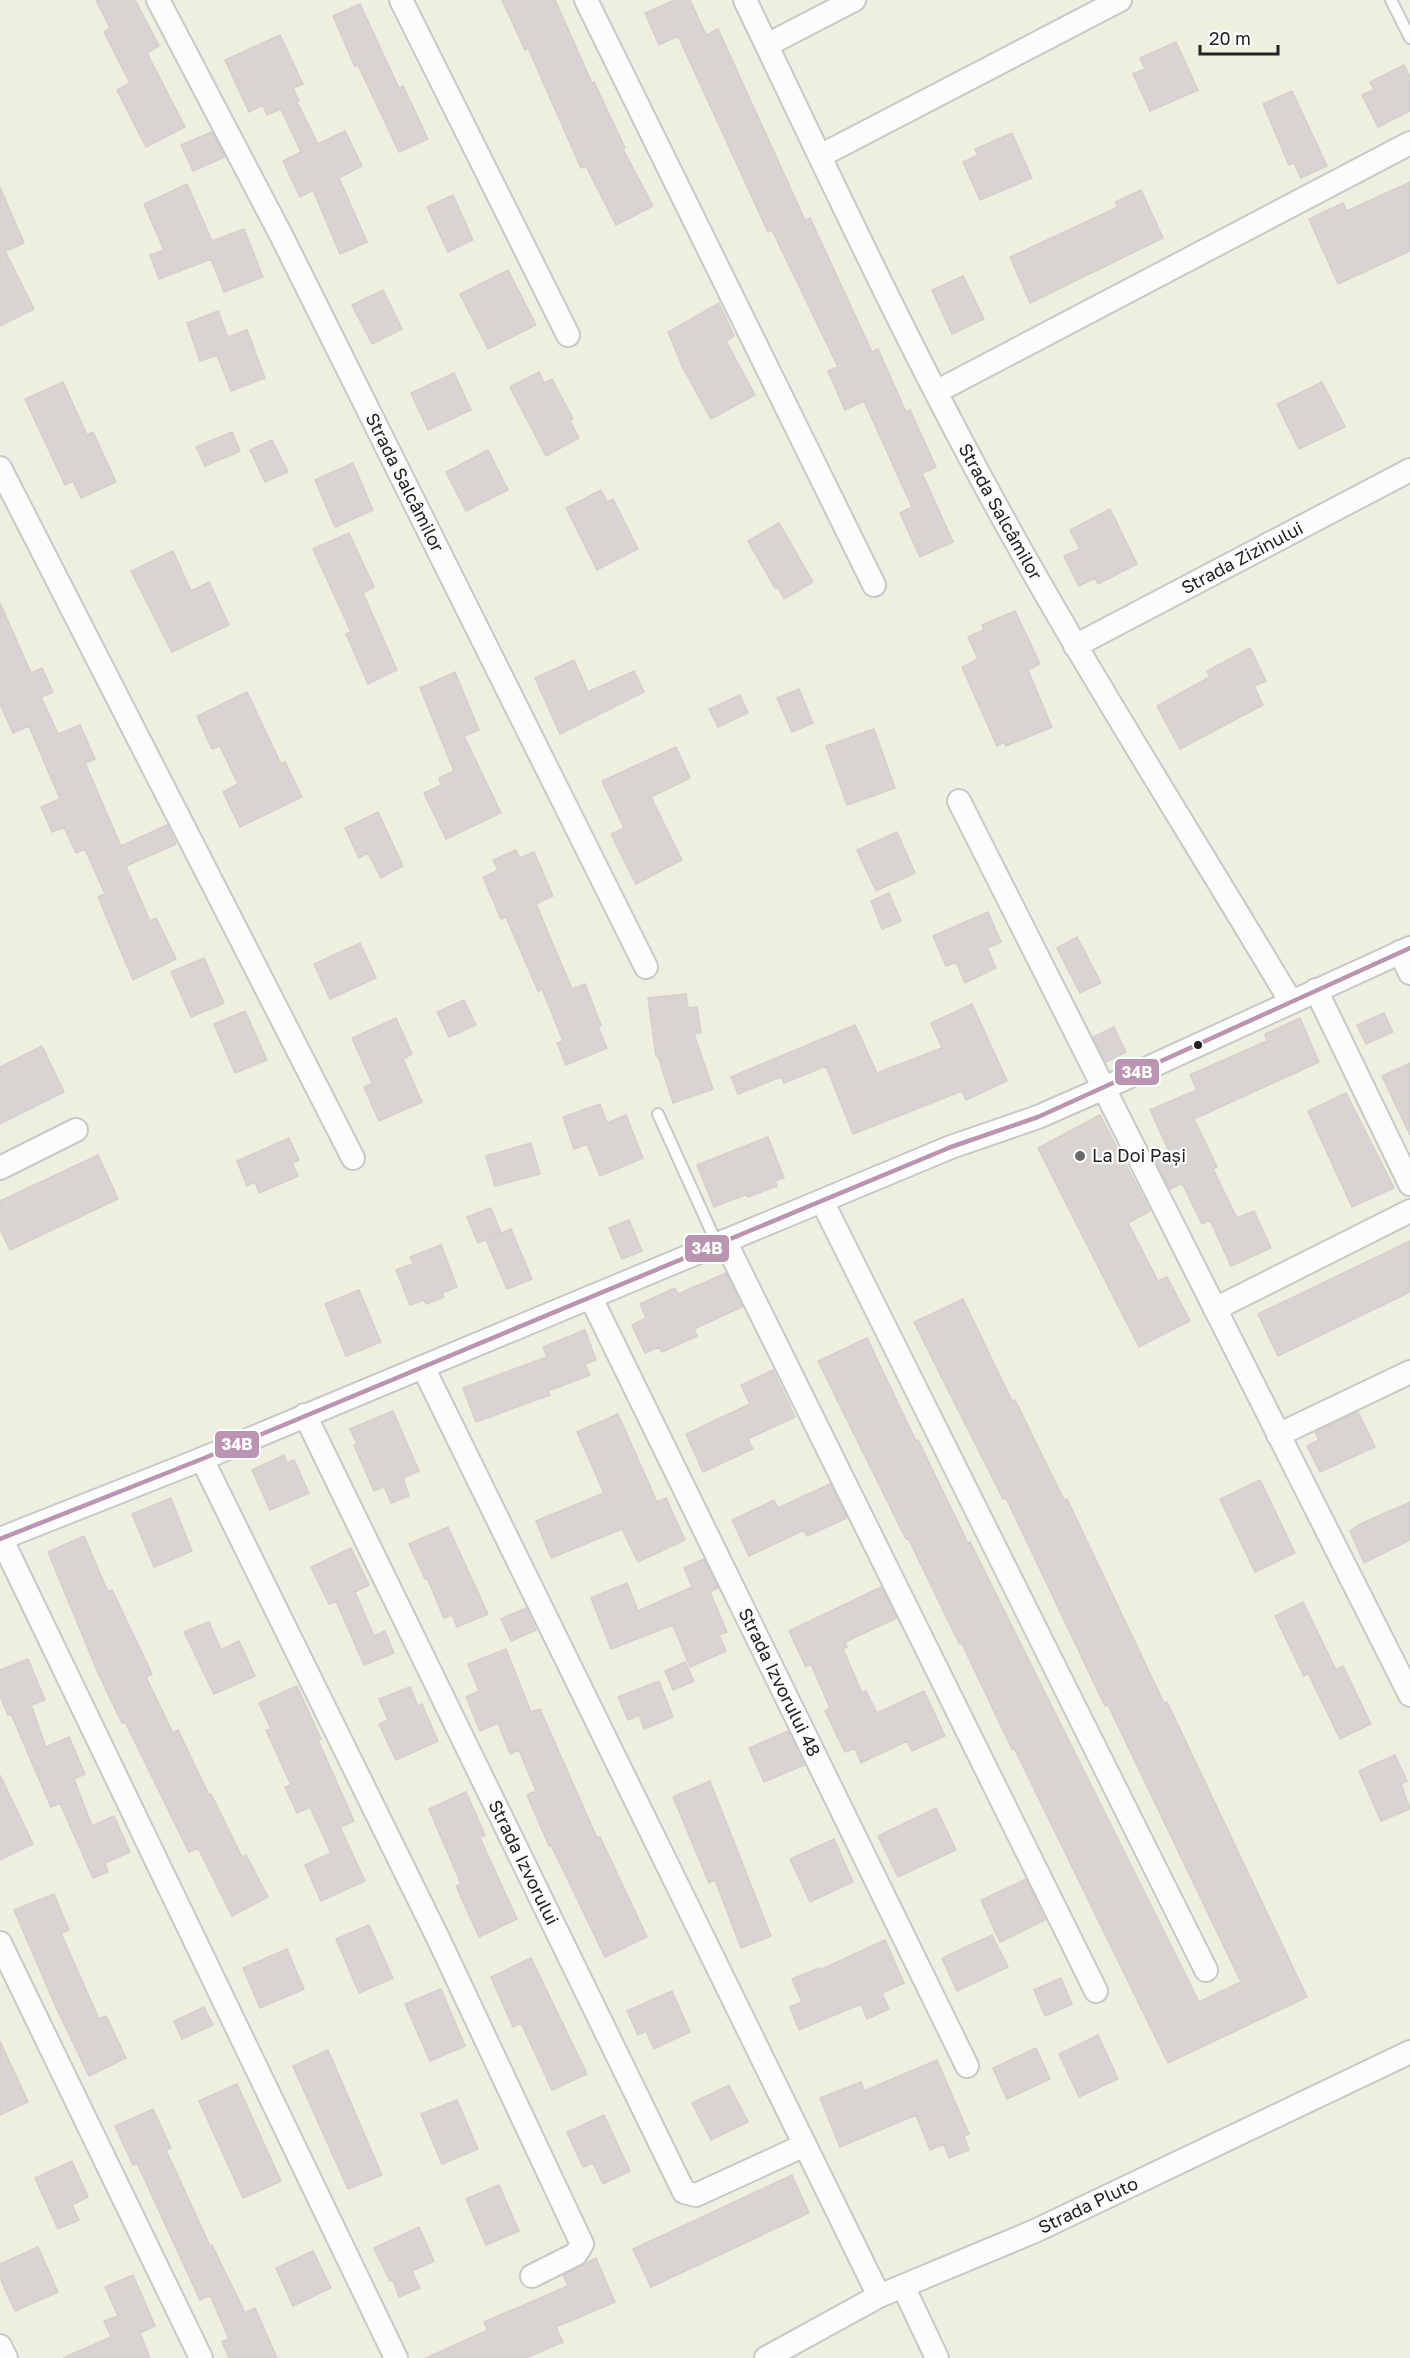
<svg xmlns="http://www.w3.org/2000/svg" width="1410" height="2358" font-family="'Golos Text',sans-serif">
	<rect width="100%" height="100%" fill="#f0eeeb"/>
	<path fill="#efefdf" d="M0,0h1410v2358h-1410z"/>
	<path fill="#d7d4d2" stroke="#d3d0cc" stroke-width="1.5" d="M96,0h39l24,46 -12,7 38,74 -39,20 -29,-57 13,-7 -26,-51 6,-4z
		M502,0h53l37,83 2,-1 31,66 -2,1 30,57 -37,19 -30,-59 -5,2 -53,-120 -3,2z
		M675,0h15l16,35 12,-6 87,191 5,-2 62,134 6,-3 28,63 4,-2 26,57 -14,6 31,69 -33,15 -20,-44 12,-6 -48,-106 -19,9 -17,-39 10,-4 -66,-137 -4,2 -90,-196 -19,9 -14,-32z
		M360,4l39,84 4,-2 25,53 -29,13 -41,-87 -3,2 -22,-51z
		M280,35l23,49 -10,4 6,13 -2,1 21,42 27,-13 17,35 -23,12 28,64 -27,12 -27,-64 -13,7 -17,-36 18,-9 -20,-43 -14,6 -4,-10 -14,7 -24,-52z
		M1176,42l22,48 -48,21 -17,-37 12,-5 -5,-11z
		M1404,65l6,12v34l-32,16 -16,-32 12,-5 -4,-8z
		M1292,91l35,75 -26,12 -7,-15 -5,2 -26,-61z
		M212,132l13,25 -32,14 -12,-26z
		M1012,133l20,45 -52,22 -17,-38 15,-7 -3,-6z
		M1410,182v69l-72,33 -29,-65 34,-16 4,8z
		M187,184l25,57 32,-12 19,48 -39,15 -13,-33 -52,20 -9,-24 14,-5 -20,-46z
		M0,187l24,56 -19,8 29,58 -34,17z
		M1141,190l22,48 -133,65 -20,-46 108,-50 -3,-5z
		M453,195l20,45 -25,12 -21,-45z
		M508,270l28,55 -48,24 -28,-55z
		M963,276l21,43 -32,15 -20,-44z
		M383,290l19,39 -30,15 -20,-39z
		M719,303l15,33 -8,5 29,54 -44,24 -29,-53 -14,-34z
		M218,311l10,26 19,-7 18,48 -34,13 -14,-36 -17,6 -13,-38z
		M539,372l5,11 8,-4 21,40 -3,2 9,17 -33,18 -36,-69z
		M454,373l17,37 -43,20 -17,-37z
		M63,382l24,53 6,-3 23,50 -35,16 -8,-17 -8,4 -40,-86z
		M1322,382l23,45 -46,22 -22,-45z
		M232,432l8,19 -35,15 -9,-19z
		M272,440l16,32 -23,10 -15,-32z
		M488,450l20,40 -42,21 -20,-39z
		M353,463l20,47 -38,17 -20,-47z
		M601,490l6,12 6,-3 25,50 -41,21 -31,-62z
		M1110,509l27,55 -39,20 -3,-6 -16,8 -15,-30 16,-7 -10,-19z
		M779,523l34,59 -29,17 -6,-12 -3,1 -27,-47z
		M349,533l25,54 -11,6 34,77 -29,14 -22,-50 5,-2 -38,-83z
		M173,551l18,40 18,-9 20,43 -57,27 -41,-81z
		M0,603l31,70 11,-5 11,24 -12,5 17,37 22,-9 15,34 -10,4 36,83 46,-21 9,19 -50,22 24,55 6,-3 20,41 -43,21 -35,-83 7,-3 -20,-45 -9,4 -12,-26 -12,5 -11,-25 19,-8 -31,-73 -16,7 -13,-29z
		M1015,611l25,53 -12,6 24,57 -46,19 -1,-4 -8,4 -35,-79 16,-8 -10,-22 16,-7 -2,-5z
		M1250,648l16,33 -12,5 9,19 -83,44 -23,-43 53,-29 -3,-6z
		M574,660l14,32 46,-21 10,21 -84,42 -25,-56z
		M455,672l24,58 -15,6 37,77 -55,26 -22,-46 17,-8 -2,-7 15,-7 -34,-83z
		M799,689l14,34 -21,9 -15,-34z
		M247,692l34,72 4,-2 17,35 -62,30 -17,-35 15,-8 -18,-38 -8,3 -15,-33z
		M740,695l8,18 -30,14 -9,-18z
		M874,729l21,59 -48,17 -21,-59z
		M676,747l14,31 -39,19 31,63 -46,24 -25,-50 13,-6 -22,-47z
		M378,812l25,54 -22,12 -13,-25 -9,5 -14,-30z
		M897,832l18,41 -39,18 -19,-41z
		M516,850l4,8 14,-6 19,44 -17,8 36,85 13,-5 16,41 -3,2 9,21 -41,17 -9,-22 6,-2 -21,-52 -4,2 -32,-74 -5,2 -18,-42 15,-7 -5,-10z
		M889,893l12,28 -19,8 -11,-28z
		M988,912l13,30 -14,6 9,20 -31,15 -9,-21 -10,4 -13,-30z
		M1077,937l24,46 -21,10 -23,-45z
		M360,943l16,35 -46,21 -16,-35z
		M204,958l20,45 -33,14 -20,-45z
		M686,994l2,14 9,-1 4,26 -7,1 19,55 -40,14 -15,-47h-2l-8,-58z
		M464,1000l12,25 -27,12 -12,-25z
		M972,1004l35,77 -41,19 -4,-9 -109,43 -27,-68 -42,17 -3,-6 -43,17 -7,-17 124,-52 22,48 65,-25 -11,-25z
		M245,1011l22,49 -32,13 -21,-49z
		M1384,1013l9,19 -27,12 -9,-19z
		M396,1018l16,36 -9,5 19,43 -43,19 -15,-34 8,-4 -20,-45z
		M1300,1018l19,44 -125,57 23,48 -4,2 24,49 17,-7 17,37 -40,18 -21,-46 -8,4 -20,-41 -12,6 -16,-32 15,-6 -19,-41 47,-20 -7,-15 77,-34 -2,-7z
		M1114,1027l12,25 -20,10 -13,-25z
		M42,1046l22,46 -64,32v-57z
		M1410,1063v72l-28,-59z
		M1346,1093l48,95 -42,19 -44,-96z
		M600,1104l7,19 19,-8 17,43 -43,18 -13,-32 -13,5 -11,-32z
		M1100,1115l50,96 -22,12 30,58 9,-4 23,44 -51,26 -101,-199z
		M768,1137l16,41 -9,3 2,5 -29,11 -1,-3 -33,13 -17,-42z
		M289,1138l10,22 -7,3 6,13 -39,17 -4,-11 -8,4 -10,-25z
		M531,1143l9,31 -45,12 -9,-30z
		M98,1155l20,44 -108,51 -10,-21v-28z
		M491,1208l10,25 -23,10 -11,-26z
		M629,1220l13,31 -20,8 -13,-31z
		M511,1229l21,50 -25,10 -21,-49z
		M1410,1241v51l-132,64 -20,-42z
		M441,1245l16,42 -15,6 2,4 -18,7 -2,-4 -14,5 -14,-35 17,-6 -3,-7z
		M726,1273l16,34 -48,22 3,7 -35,16 -3,-5 -14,6 -13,-28 14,-7 -6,-14 35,-16 3,6z
		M359,1290l22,52 -35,14 -21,-52z
		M963,1299l49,102 3,-1 49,100 3,-1 97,204 3,-1 140,295 -139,66 -154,-315 -2,1 -51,-107 -2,1 -51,-105 -2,1 -88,-178 49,-23 49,103 2,-1 50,103 2,-1 229,460 42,-20 -133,-277 -3,1 -99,-208 -3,1 -89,-177z
		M585,1330l11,30 -11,4 5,11 -42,16 2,4 -74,27 -13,-34 84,-31 -4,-10z
		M773,1370l22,47 -47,22 5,10 -50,23 -17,-38 64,-30 -9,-19z
		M393,1411l26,60 -16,7 6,18 -18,7 -7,-17 -10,5 -20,-46 3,-1 -7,-15z
		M1358,1412l17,35 -55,25 -13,-26 12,-6 -4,-8z
		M618,1414l39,88 9,-4 19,42 -47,22 -16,-33 -71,29 -15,-37 68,-28 -27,-61z
		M284,1455l3,8 7,-3 15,33 -39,17 -18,-40z
		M1260,1480l35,73 -40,19 -35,-73z
		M830,1484l17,34 -40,18 -3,-6 -55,26 -17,-36 42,-20 4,8z
		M171,1498l21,53 -38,16 -22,-53z
		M1410,1502v38l-46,23 -14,-32 8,-5v-1z
		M448,1527l40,87 -31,13 -5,-12 -8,3 -17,-40 -2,1 -16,-35z
		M84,1536l24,56 4,-2 40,84 -6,3 27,56 5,-3 31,65 2,-1 31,63 4,-2 22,42 -36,19 -34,-68 -9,4 -64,-130 -3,1 -24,-50 -50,-121z
		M351,1548l18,37 -14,7 19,44 11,-5 9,22 -30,12 -28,-64 -7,3 -18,-37z
		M704,1559l14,29 -8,4 17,40 -8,3 7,16 -36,16 -17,-42 -62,24 -20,-51 36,-15 11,28 54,-24 -8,-19z
		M881,1587l16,31 -52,24 2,5 -4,2 19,44 4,-2 11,22 47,-22 21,45 -33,15 -5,-10 -46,22 -6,-15 -10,4 -20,-41 5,-3 -19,-44 -5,3 -17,-36z
		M1303,1602l33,68 7,-4 28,58 -31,15 -32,-66 -4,3 -29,-60z
		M526,1608l10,22 -25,11 -10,-22z
		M209,1622l12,28 18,-9 16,35 -41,18 -30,-62z
		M506,1649l25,63 9,-3 57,129 3,-1 47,100 -42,20 -54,-112 -2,1 -22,-51 9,-4 -17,-41 -9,4 -12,-31 -18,8 -14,-34 13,-6 -11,-27z
		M28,1659l17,41 -14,5 15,42 23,-10 16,37 -11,5 18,47 22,-10 16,36 -25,11 3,9 -15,6 -33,-75 -9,4 -40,-93 -3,1 -8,-19v-26z
		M685,1662l9,19 -21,9 -8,-19z
		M659,1681l14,36 -29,12 -5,-14 -11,5 -10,-23z
		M297,1686l24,53 -3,1 36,81 -14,6 25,54 -44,20 -16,-36 26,-12 -21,-46 -13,6 -12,-26 6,-2 -25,-55 5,-1 -12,-26z
		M410,1687l8,19 4,-2 16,37 -42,19 -17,-36 9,-4 -9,-21z
		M788,1731l16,34 -40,17 -15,-34z
		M1395,1755l12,26 -6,3 9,25 -29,12 -22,-50z
		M0,1775l33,69 -33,16z
		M710,1781l61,155 -30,12 -26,-68 -6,3 -36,-86z
		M466,1792l19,43 -5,3 37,81 -38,18 -23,-51 5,-2 -32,-75z
		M936,1808l20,42 -58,27 -20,-41z
		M834,1839l19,43 -43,20 -20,-43z
		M1026,1879l19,41 -45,22 -19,-42z
		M54,1894l15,36 -8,3 38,86 7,-3 20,42 -37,18 -34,-71 -41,-95z
		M369,1925l24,53 -34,15 -23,-54z
		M992,1935l16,32 -51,24 -15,-33z
		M885,1940l19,43 -22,10 7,16 -22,10 -6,-15 -62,26 -9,-23 12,-5 -10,-23 27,-11 1,2z
		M287,1949l17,40 -44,19 -17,-40z
		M531,1958l56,116 -35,16 -31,-67 -8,4 -22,-50z
		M1061,1978l11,26 -27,12 -11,-26z
		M441,1989l24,57 -35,15 -25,-57z
		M672,1991l18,41 -36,17 -8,-18 -8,4 -11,-24z
		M204,2007l9,18 -31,14 -8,-18z
		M1098,2035l20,44 -39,18 -20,-43z
		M0,2041l28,61 -28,13z
		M1036,2048l14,31 -43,20 -14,-31z
		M328,2050l54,125 -34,14 -55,-123z
		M937,2060l32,74 -5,2 5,14 -20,8 -5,-14 -14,6 -14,-35 -76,32 -20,-49 41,-16 3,9z
		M237,2084l44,97 -38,17 -44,-97z
		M729,2085l19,37 -37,18 -19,-37z
		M457,2100l21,49 -36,15 -21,-50z
		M153,2109l18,39 -5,2 44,96 2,-1 33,68 10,-5 22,50h-48l-7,-16 7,-3 -19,-44 -10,5 -63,-137 -4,2 -18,-39z
		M604,2115l26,56 -27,13 -10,-21 -10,4 -16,-35z
		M72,2161l16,36 -16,8 7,15 -21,9 -23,-51z
		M792,2175l17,38 -158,74 -18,-38z
		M499,2185l20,46 -33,14 -20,-46z
		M419,2227l15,34 -22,10 8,17 -21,9 -6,-17 -3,1 -16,-33z
		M38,2247l20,45 -43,19 -15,-33v-14z
		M313,2251l18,37 -38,18 -17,-38z
		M596,2258l19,44 -59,25 7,15 -37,16h-100l62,-28 -4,-8 84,-36 -5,-11z
		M133,2275l22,51 -15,7 10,25h-87l48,-21 -7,-16 14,-5 -13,-29z"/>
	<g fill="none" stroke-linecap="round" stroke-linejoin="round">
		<g stroke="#c9c8c7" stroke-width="14">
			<path id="lane" d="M1391,0l19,38
				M658,1114l59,130"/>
		</g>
		<g stroke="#c9c8c7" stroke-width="26">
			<g id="street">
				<path id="s1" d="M158,0l123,235 365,732"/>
				<path d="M401,0l167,335"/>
				<path d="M586,0l288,585"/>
				<path id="s2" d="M745,0c85,177 168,357 264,529 89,160 188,315 282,473"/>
				<path d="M767,45l87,-45"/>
				<path d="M820,156l300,-156"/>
				<path d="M936,392l474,-249"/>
				<path d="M0,468l353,690"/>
				<path id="s3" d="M1075,646l335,-176"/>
				<path d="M959,801l451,894"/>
				<path d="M1400,952l10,21"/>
				<path d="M1316,990l94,194"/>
				<path d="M0,1168l76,-38"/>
				<path d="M822,1201l384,769"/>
				<path d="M725,1241l371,750"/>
				<path id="s4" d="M591,1298l376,768"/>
				<path d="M1215,1309l195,-98"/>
				<path d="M423,1367l456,929"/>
				<path id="s5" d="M305,1415l379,777 12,3 109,-50"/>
				<path d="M1278,1435l132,-63"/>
				<path d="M202,1459l236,479 144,306 -6,10 -44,22"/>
				<path d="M1,1538l395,820"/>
				<path d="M0,1539l202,-80 749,-312 87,-30 66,-29 306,-140"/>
				<path d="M0,1943l201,415"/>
				<path d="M903,2286l34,72"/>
				<path d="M0,2346l6,12"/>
				<path id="s6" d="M766,2358l113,-62 156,-65 375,-179"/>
			</g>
		</g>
		<use href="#lane" stroke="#fdfcfc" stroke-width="10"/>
		<use href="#street" stroke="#fdfcfc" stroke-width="22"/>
		<g stroke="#fff" stroke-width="9">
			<path id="bus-1" d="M0,1539l202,-80 749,-312 87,-30 372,-169"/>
		</g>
		<use href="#bus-1" stroke="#bb94b1" stroke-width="4.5"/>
	</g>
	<circle fill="#222" stroke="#fff" stroke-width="2" cx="1198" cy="1045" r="5"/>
	<circle fill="#6a6968" stroke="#fff" stroke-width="2" cx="1080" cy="1156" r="6"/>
	<g text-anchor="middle" stroke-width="4.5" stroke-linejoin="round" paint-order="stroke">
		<g font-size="18" fill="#222" stroke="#fff">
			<text dy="6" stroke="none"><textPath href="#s1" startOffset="542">Strada Salcâmilor</textPath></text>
			<text dy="6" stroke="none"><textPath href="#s2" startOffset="572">Strada Salcâmilor</textPath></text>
			<text dy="6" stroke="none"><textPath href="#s3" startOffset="189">Strada Zizinului</textPath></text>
			<text dy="6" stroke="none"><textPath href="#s4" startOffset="428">Strada Izvorului 48</textPath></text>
			<text dy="6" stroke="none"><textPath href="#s5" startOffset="498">Strada Izvorului</textPath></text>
			<text dy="6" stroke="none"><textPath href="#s6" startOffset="357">Strada Pluto</textPath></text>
		</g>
		<g font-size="18" fill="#222" stroke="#fff" text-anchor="start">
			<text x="1092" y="1162">La Doi Pași</text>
		</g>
	</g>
	<g stroke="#fff" stroke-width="2">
		<rect x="1114" y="1058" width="46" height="28" rx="6" fill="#bb94b1"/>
		<rect x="684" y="1234" width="46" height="29" rx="6" fill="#bb94b1"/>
		<rect x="214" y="1430" width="46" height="29" rx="6" fill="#bb94b1"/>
	</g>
	<g font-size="16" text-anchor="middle" font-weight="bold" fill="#fff">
		<text x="1137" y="1078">34B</text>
		<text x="707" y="1254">34B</text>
		<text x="237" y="1450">34B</text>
	</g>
	<path d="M1200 45v9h78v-9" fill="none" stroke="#222222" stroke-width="3"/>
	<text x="1209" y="45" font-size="18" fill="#222222" stroke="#ffffff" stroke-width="4.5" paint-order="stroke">20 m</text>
</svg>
